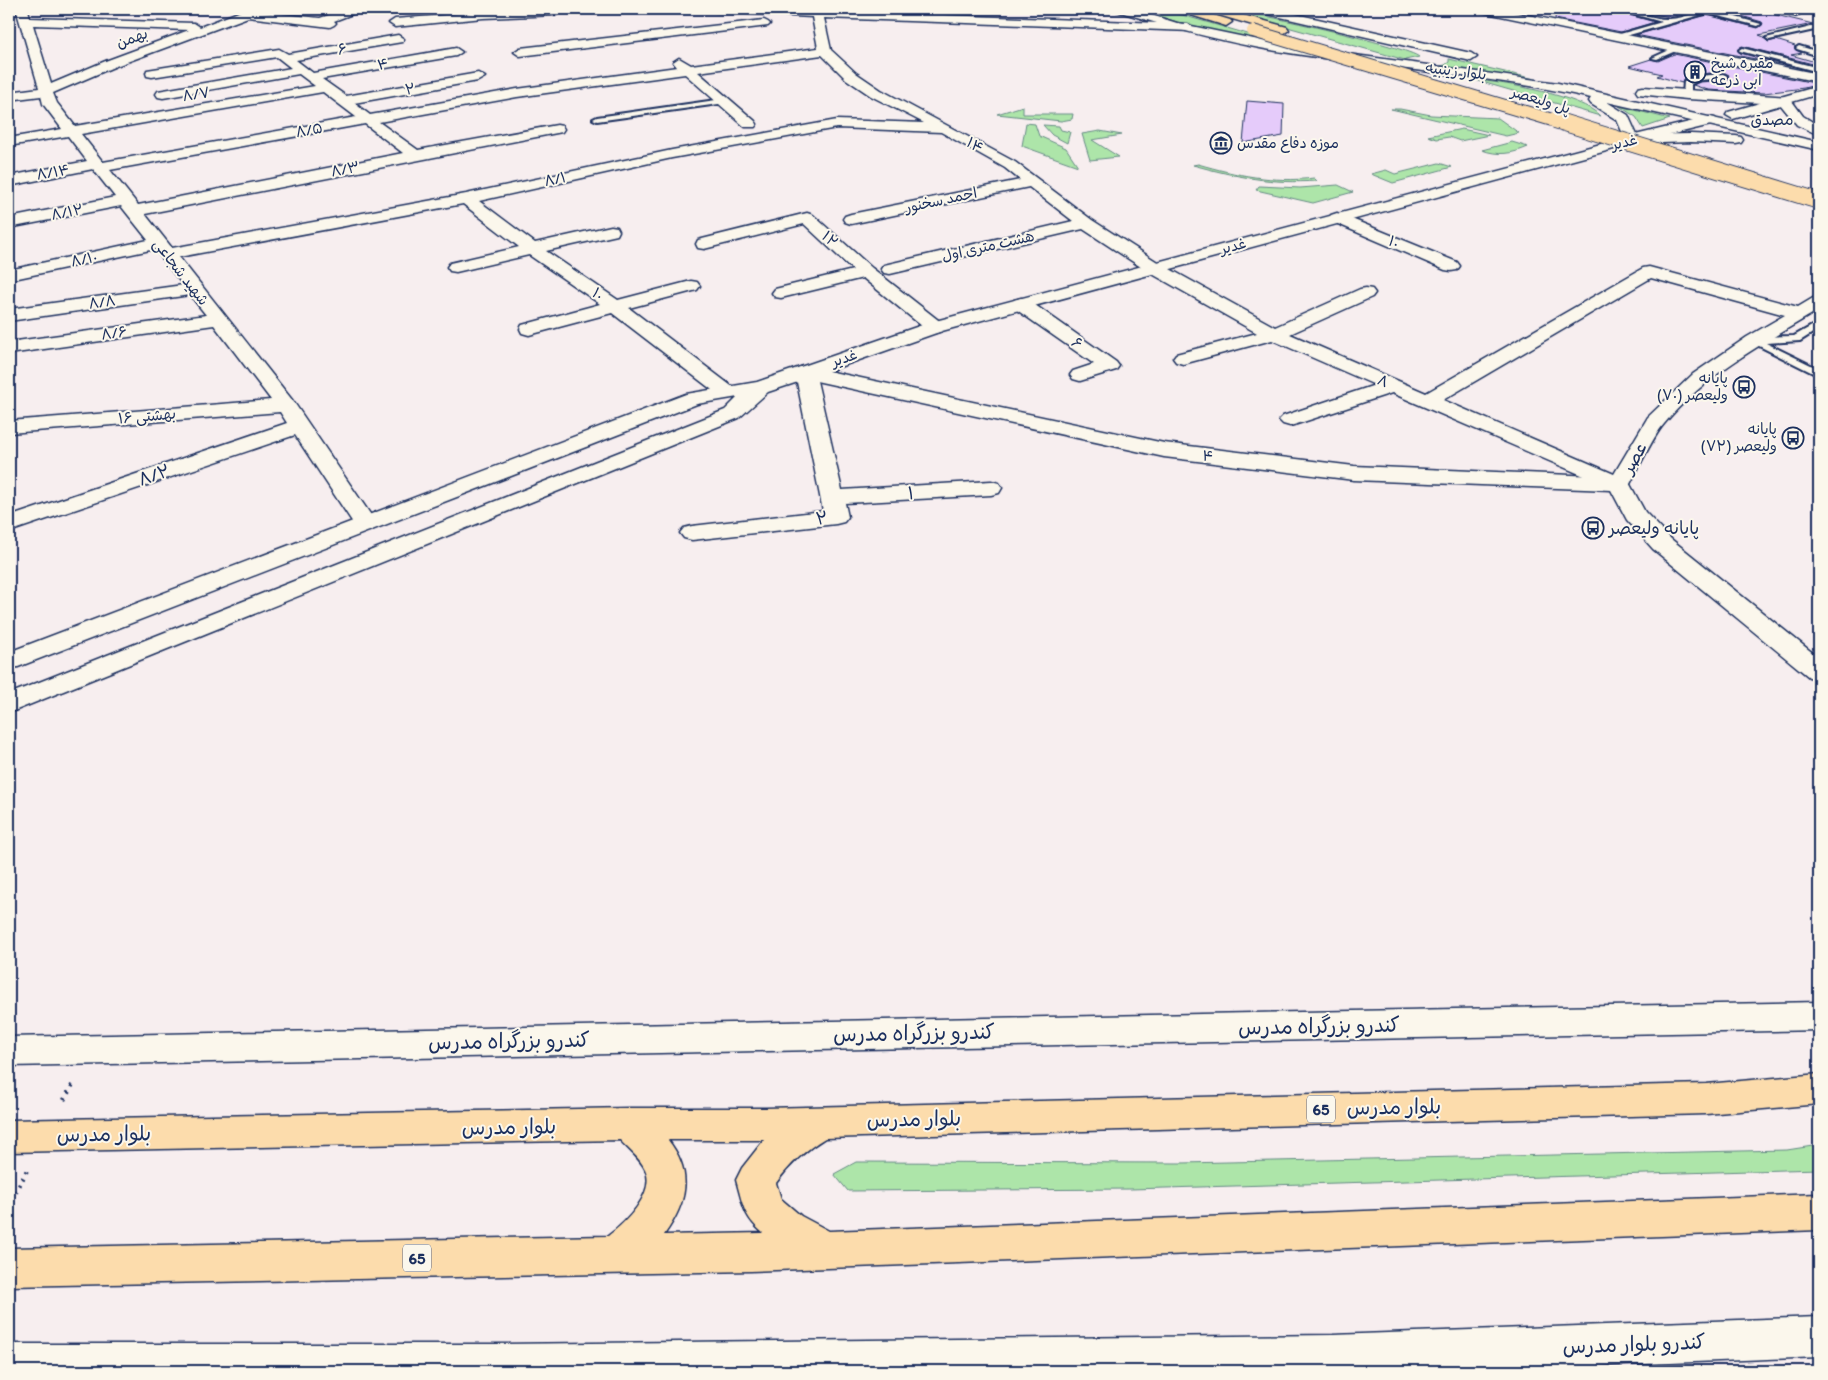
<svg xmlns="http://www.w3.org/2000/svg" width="1828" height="1380" font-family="Itim,'Playpen Sans Arabic',sans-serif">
	<rect width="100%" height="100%" fill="#f7eeef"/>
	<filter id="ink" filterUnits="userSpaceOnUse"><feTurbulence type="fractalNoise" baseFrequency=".02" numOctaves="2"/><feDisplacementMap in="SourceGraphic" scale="10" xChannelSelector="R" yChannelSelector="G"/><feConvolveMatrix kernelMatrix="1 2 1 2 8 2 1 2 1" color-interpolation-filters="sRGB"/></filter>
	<g filter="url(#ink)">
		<path fill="#ade5a9" stroke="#648a84" d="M1134,9h27l132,38 -99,-20z
			M1223,9c20,0 186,38 196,48l-14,3 -14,-4z
			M1449,59l103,24 -116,-16 9,-2 4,-3z
			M1475,80c27,2 108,16 125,36z
			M1023,106v8h50l-1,5 -11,2 -64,-7z
			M1619,106l51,13 -27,9 -7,-11z
			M1391,109h9l31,6 67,3 21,15 -13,3z
			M1026,123l9,1 4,12 27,12 12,18 -56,-20z
			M1043,125l16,1 2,4 9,2 -3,11 -15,-8z
			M1462,129l27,6 -29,6 -11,-4 -12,2 -9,-3z
			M1100,131l22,4 -30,5 27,17 -29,3 -8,-26z
			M1512,142l16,5c-16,7 -30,9 -46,3z
			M1439,163l13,4 -59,16 -22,-9 15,-4 9,4z
			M1198,164c38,11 75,19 116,14l3,3c-46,3 -80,-4 -124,-16z
			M1338,185l15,7 -40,11 -57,-13 3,-4 41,2z
			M1819,1145v24l-688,20 -283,2 -14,-17 22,-12 326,1 605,-13z"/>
		<path fill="#e5cbfa" stroke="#1b2f5e" d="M1556,9h16l-1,3 2,2 14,-5h26l1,2 41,11 -34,10 -66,-13z
			M1631,9h73l-35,8z
			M1718,9h33l62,15 -54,11 5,2 4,5 8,-2 19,6 1,4 6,3 -11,2 28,8 -6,1 -71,-18 -5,4 3,3 50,13 -154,-31 71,-20 51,13 5,-4 -1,-2z
			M1674,54l145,30 -15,4 -40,5 -56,-3 -15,-5 7,-3 26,-2 3,-5 -6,-3 -24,2 -16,5 -1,4 -25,-7 5,-2 -33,-8 22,-7 7,2z
			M1247,101l37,3 -1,32 -40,7z"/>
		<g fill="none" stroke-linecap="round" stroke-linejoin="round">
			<g stroke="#1b2f5e" stroke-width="4">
				<path id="service" d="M1576,9h9l-12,3v-2z
					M1615,9c19,-1 38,11 54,10 16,0 31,-10 47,-10l-2,2 47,13 -3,2 -51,-13 -92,26 -3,-2 1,-1 49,-14z
					M1771,9h10l18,5 -3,2z
					M1819,25v4l-50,11 -3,-2z
					M1799,46l20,6v4l-22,-7 -1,-1z
					M1676,47l2,1v2l-21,9 -5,-1z
					M1742,48l77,20v4l-79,-21 -1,-1z
					M1723,74l4,2 -1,2 -26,2 -9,4v11l-4,2 -4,-2 1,-14 15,-5z
					M723,99l4,2 -1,2 -129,18 -4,-2 4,-2z
					M1819,322v7l-19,12 -34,2 53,26v7l-70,-35 9,-4 36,-1z"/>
			</g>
			<g stroke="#1b2f5e" stroke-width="3">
				<path id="minor" d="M16,9h12l2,9 164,5 6,4 41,-16 23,-2 -2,3 58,6 26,-9h16l-2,2 -26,10 2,2 -2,2 -4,2 -82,-10 -132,49 -63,27 4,10 18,23 240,-40 -16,-12 -136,24 -5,-1 -2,-3 2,-3 133,-23 -14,-11 -125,20 -5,-1 -1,-3 1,-3 132,-21 9,5 110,-19 6,4 -2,3 -106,18 17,13 143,-25 6,4 -6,4 -134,23 24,17 132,-23 7,4 -7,4 -124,22 16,12 147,-26 160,-22 -4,-5 6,-4 12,7 127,-17 -6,-31 -96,-5 -6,-3 101,1 -1,-1h12v2h12l354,13 6,4 -2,3 -368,-13 7,32 25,23 25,17 134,72 77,58 67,43 116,64 85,-38 6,-1 6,1 3,4 -3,4 -82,37 136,59 217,-125 6,-1 149,40 15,-9 6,-1v13c-54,32 -114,64 -155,114 -12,14 -24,42 -34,60l-3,5 -8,2 -227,-98 -95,31 -7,2 -7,-2 -4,-4 4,-4 92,-31 -103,-45 -89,24 -7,-2 -3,-4 3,-4 81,-21 -110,-62 -64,-42 -193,45 -6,-1 -3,-4 3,-4 189,-44 -44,-34 -178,37 -6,-2 -2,-3 2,-3 6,-2 169,-34 -15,-12 -64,-36 -104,-4 -165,30 -193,43 56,42 76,-17 6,1 2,4 -2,4 -71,16 72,49 73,-19 6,1 3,4 -3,4 -68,18 105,80 3,4 -3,4 -7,2 -7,-2 -108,-83 -83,22 -7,-2 -2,-4 2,-4 78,-21 -71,-49 -73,17 -6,-1 -3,-4 3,-4 69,-16 -56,-43 -284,53 114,144 84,123 -4,5 -8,2 -8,-2 -62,-94 -286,97v-15l278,-94 -7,-11 -271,21v-12l262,-21 -57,-75 -205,29v-12l197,-27 -16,-20 -181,26v-12l174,-24 -28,-36 -146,31v-10l139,-30 -27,-34 -112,22v-10l106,-21 -22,-28 -84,17v-10l78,-15 -19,-25 -59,10v-8l53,-9 -19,-25 -2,-8 -32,4v-8l30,-4zM33,25l156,5 -81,30 -57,24zM822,55l24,24 25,17 53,27 -87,-3 -165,30 -206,44 -294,54 -27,-34 417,-82 2,-3 -2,-3 -5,-1 -139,25 -39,-28 138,-25 168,-23 60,53h10l2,-3 -2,-3 -57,-49zM323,92l33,25 -253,45 -22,-28zM365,124l38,29 -265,52 -28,-35zM1651,278l134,37 -38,22 -54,37 -45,43 -34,57 -171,-74z
					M1476,9h22l321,65v8l-337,-70z
					M552,10l6,3 -2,2 -73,3 -88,9 -6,-4 6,-4 88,-7z
					M764,20l4,2 2,2 -2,2 -248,30 -6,-4 6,-4z
					M807,213l6,2 59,53 70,55 2,4 -2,4 -7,2 -7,-2 -65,-53 -82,20 -6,-1 -3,-4 3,-4 78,-19 -49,-46 -100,25 -6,-1 -2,-4 2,-4z
					M1337,213l120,49 3,4 -3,4 -6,1 -6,-1 -114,-49 -2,-3 2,-3z
					M1021,298l7,2 88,62 3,4 -3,4 -36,11 -7,-2 -3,-4 3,-4 21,-7 -80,-56 -2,-4 2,-4z
					M805,366l7,2 3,4 27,118 149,-9 8,2 3,5 -3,5 -8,2 -146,8 3,14 -4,5 -8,2 -144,16 -8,-2 -4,-5 4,-5 8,-2 131,-15 -28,-139 3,-4z"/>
			</g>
			<g stroke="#1b2f5e" stroke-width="3">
				<path id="tertiary" d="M1819,86v8l-86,25 -7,-4 2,-3z
					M1710,117l5,1 2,3 -2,3 -79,19 -694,188 -114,40 336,72 190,23 265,11 8,2 18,33 26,27 148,119v21l-10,-2 -156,-128 -26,-29 -16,-30 -257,-10 -190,-23 -357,-78 -39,13 -29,26 -730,295v-19l716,-284 13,-13 -41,7 -679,263 -9,2v-17l677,-258 71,-12 171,-59 699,-186z"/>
			</g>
			<g stroke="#1b2f5e" stroke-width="3">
				<path id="secondary" d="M1115,9h17l45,14 106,22 275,38 261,59v8l-212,-48 21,13 9,20 54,-1 45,2 5,1 2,3 -2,3 -5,1 -45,-2 -59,2 -5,-1 -10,-23 -26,-16 -2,-3 2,-3c-101,-23 -206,-29 -308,-46 -57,-9 -111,-24 -166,-41z
					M1253,9h20l198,44 6,4 -6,4 -212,-49z
					M1643,87l146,10 14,19 16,10v9l-22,-10 -17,-21 -93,-5 -49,-5 -2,-3 2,-3z
					M1819,1002v28l-1810,36v-29z
					M1819,1317v40l-344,14h-1466v-27h484l840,-9z"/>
			</g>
			<g stroke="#1b2f5e" stroke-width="3">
				<path id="primary" d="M1176,9h17l37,11 2,2 -6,4 -48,-15z
					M1203,9h18l66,18 2,3 -6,4 -78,-23z
					M1819,1074v30l-113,10 -881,24c-20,12 -35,26 -49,45l5,16 20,17 28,15 990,-37v36l-1068,41 -742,15v-38l599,-12c16,-12 49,-43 37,-67 -5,-11 -17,-20 -25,-29l-611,12v-32l620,-12h137l940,-24zM668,1140h96l-22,28 -6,12c7,24 7,36 27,53l-99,2c23,-32 30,-62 4,-95z"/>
			</g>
			<path stroke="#1b2f5e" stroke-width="4.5" stroke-dasharray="2 5.5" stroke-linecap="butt" d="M64,1100l9,-16
				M9,1206l18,-36"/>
			<use href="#service" fill="#fbf7ec" fill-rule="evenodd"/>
			<use href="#minor" fill="#fbf7ec" fill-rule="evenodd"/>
			<use href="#tertiary" fill="#fbf7ec" fill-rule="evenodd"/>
			<use href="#secondary" fill="#fbf7ec" fill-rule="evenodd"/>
			<use href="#primary" fill="#fcdcac" fill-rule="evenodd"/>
			<g stroke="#1b2f5e" stroke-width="14" stroke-linecap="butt">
				<path id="primary-bridge-far1" d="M1253,31l306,91"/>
			</g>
			<g stroke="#1b2f5e" stroke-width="18" stroke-linecap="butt">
				<path id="primary-bridge" d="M1555,120l264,81"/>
			</g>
			<use href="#primary-bridge-far1" stroke="#fcdcac" stroke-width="12"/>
			<use href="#primary-bridge" stroke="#fcdcac" stroke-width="16"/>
		</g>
	</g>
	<defs>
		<g id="building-ring" transform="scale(1.125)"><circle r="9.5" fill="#fbf7ec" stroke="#1b2f5e" stroke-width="1.5"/><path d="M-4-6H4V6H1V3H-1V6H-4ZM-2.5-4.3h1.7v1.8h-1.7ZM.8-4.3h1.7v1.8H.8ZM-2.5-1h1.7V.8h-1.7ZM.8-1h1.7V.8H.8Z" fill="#1b2f5e"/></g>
		<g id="museum-ring" transform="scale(1.125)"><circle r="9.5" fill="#fbf7ec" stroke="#1b2f5e" stroke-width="1.5"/><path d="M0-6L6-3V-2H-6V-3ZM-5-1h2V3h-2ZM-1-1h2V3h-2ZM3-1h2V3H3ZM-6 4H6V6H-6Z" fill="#1b2f5e"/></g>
		<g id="bus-ring" transform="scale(1.125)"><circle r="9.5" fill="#fbf7ec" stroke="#1b2f5e" stroke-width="1.5"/><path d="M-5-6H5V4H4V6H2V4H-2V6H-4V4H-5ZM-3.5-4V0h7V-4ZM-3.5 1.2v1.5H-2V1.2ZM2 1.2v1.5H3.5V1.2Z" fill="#1b2f5e"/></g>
	</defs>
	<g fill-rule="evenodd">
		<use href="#building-ring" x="1695" y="72"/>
		<use href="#museum-ring" x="1221" y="143"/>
		<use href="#bus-ring" x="1744" y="387"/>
		<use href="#bus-ring" x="1793" y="438"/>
		<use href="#bus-ring" x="1593" y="528"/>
	</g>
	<g text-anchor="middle" stroke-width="4" stroke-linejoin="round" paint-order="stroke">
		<g font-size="15" fill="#1b2f5e" stroke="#fbf7ec">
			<text transform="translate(132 38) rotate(-20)" y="5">بهمن</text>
			<text transform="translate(342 49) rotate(-10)" y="5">۶</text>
			<text transform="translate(383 64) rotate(-10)" y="5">۴</text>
			<text transform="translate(1456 71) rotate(7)" y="5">بلوار زینبیه</text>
			<text transform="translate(410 89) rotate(-10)" y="5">۲</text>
			<text transform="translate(196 94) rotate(-10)" y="5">۸/۷</text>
			<text transform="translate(1541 100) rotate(17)" y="5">پل ولیعصر</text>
			<text transform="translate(309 130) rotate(-10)" y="5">۸/۵</text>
			<text transform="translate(1624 142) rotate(-14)" y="5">غدیر</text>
			<text transform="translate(975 145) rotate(30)" y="5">۱۴</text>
			<text transform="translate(345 169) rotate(-11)" y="5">۸/۳</text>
			<text transform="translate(53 172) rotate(-10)" y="5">۸/۱۴</text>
			<text transform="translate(555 179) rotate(-12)" y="5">۸/۱</text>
			<text transform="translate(941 200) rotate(-12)" y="5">احمد سخنور</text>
			<text transform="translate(67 212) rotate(-11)" y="5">۸/۱۲</text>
			<text transform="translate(830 239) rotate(42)" y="5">۱۲</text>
			<text transform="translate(1394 242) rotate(23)" y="5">۱۰</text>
			<text transform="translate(988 246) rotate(-13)" y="5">هشت متری اول</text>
			<text transform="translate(1233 246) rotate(-15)" y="5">غدیر</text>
			<text transform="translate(84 259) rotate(-12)" y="5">۸/۱۰</text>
			<text transform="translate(181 272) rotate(52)" y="5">شهید شجاعی</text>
			<text transform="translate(598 294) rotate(34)" y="5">۱۰</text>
			<text transform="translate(102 302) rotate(-8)" y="5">۸/۸</text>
			<text transform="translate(114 333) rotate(-8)" y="5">۸/۶</text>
			<text transform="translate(1077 343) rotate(35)" y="5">۶</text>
			<text transform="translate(844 358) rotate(-19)" y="5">غدیر</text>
			<text transform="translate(1383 381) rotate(23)" y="5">۸</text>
			<text transform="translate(147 416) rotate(-5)" y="5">۱۶ بهشتی</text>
			<text transform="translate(1208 456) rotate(7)" y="5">۴</text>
		</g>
		<g font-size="15" fill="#1b2f5e" stroke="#fbf7ec" text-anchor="start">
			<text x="1711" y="68">مقبره شیخ<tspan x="1711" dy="17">ابی ذرعه</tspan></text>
			<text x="1237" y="148">موزه دفاع مقدس</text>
			<text x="1728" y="383" text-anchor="end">پایانه<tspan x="1728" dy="17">ولیعصر (۷۰)</tspan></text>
			<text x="1777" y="434" text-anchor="end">پایانه<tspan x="1777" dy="17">ولیعصر (۷۲)</tspan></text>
		</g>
		<g font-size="16" fill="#1b2f5e" stroke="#fbf7ec">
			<text x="1772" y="125">مصدق</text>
		</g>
		<g fill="#fbf7ec" stroke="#5e6b89" stroke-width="1">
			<rect x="1307" y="1095.5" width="28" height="27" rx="4"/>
			<rect x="403" y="1244.5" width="28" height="27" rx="4"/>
		</g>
		<g font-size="16" font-weight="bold" fill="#1b2f5e">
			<text x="1321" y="1115">65</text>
			<text x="417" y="1264">65</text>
		</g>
		<g font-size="18" fill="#1b2f5e" stroke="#fbf7ec">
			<text transform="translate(1634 458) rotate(-60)" y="6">عصر</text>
			<text transform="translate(154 475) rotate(-19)" y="6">۸/۲</text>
			<text transform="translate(911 493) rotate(-3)" y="6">۱</text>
			<text transform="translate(822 518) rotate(-10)" y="6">۲</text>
		</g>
		<g font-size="18" fill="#1b2f5e" stroke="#fbf7ec" text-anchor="start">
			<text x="1609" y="534">پایانه ولیعصر</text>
		</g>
		<g font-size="21" fill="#1b2f5e" stroke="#fbf7ec">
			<text transform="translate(1319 1026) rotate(-1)" y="7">کندرو بزرگراه مدرس</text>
			<text transform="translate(914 1033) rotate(-1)" y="7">کندرو بزرگراه مدرس</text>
			<text transform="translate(509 1041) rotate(-1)" y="7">کندرو بزرگراه مدرس</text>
			<text transform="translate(1394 1107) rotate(-1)" y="7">بلوار مدرس</text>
			<text transform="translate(914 1119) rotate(-1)" y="7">بلوار مدرس</text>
			<text transform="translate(509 1127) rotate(-1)" y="7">بلوار مدرس</text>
			<text transform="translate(104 1134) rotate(-1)" y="7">بلوار مدرس</text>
			<text transform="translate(1634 1344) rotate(-2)" y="7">کندرو بلوار مدرس</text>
		</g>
	</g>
	<rect width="1828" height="1380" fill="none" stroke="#fbf7ec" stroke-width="30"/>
	<rect x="15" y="15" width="1798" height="1350" fill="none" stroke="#1b2f5e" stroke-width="2" filter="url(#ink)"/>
</svg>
